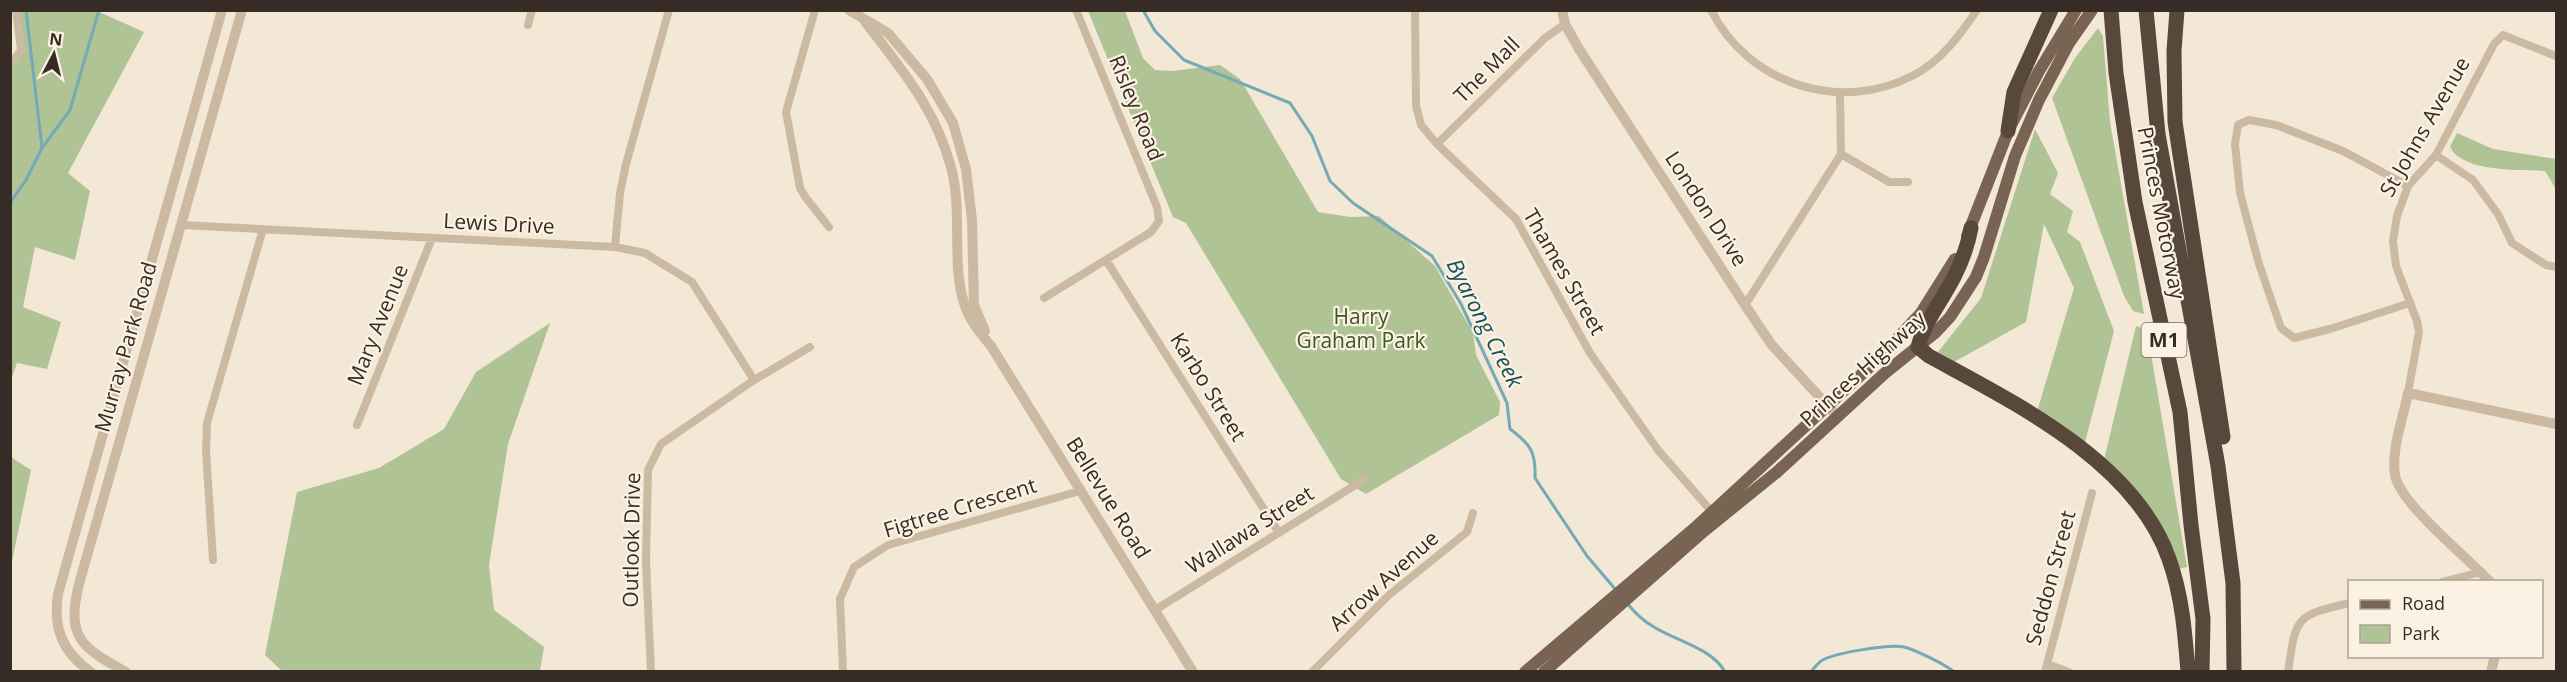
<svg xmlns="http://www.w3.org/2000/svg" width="2567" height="682" font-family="'Open Sans',sans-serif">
	<rect width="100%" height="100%" fill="#f3e8d6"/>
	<path fill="#b0c395" d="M16,11h81l47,21 -76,141 22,18 -15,69 -40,-13 -12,60 38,15 -14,47 -30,-6 -6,17 -1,-315 11,-16z
		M1088,11h37l18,47 12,12 18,1 47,-6 20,14 78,133 32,5 29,-1 56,50 38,67 3,22 24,47 -1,13 -133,79 -25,-15 -155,-256 -13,-6z
		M2098,28l5,8 7,86 34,192 -11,-3 -9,-15 -72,-198 23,-40z
		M2035,129l23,44 -8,21 23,17 -6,21 13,10 34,89 -30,115 -48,-31 38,-127 -30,-64 -18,98 -72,40 -16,-10 43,-54z
		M2457,133l36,16 63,10v30l-11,-18c-26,-2 -82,2 -95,-24z
		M550,323l-42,121 -19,121 5,45 50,37 -4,24h-258l-17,-16 32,-163 82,-24 65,-39 32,-57z
		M2136,326l11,4 40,237 -10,2 -74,-105z
		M11,457l20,13 -20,96z"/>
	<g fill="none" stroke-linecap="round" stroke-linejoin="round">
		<path stroke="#73aab3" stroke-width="3" d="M1143,10l12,21 29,29 106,43 22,33 18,45 23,22 79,53 29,48 46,99 3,26c20,15 26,22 25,49l52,78 29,34
			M42,148l28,-38 29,-100
			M10,203l16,-23 16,-32 -16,-138
			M1626,602c8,10 17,19 28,25 22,14 58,21 71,45
			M1811,672c3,-4 6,-8 10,-11 12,-8 68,-17 83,-14 9,2 43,18 50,25"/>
		<path stroke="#ccb9a2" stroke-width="8" d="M815,10l-29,102 14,76 6,10 23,29
			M1415,10l1,96 5,19 16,19 79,75 74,134 68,97 54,62
			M1711,10c37,74 129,104 203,65 27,-14 46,-40 63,-65
			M528,25l4,-15
			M10,65l11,-15 -5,-40
			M1437,144l108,-106 20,-14
			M1841,154l48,28h19
			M2436,155l37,25 25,34 14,29 34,22 10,2
			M2408,186l-65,-35 -67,-26 -27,-5 -11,5 -3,19 5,49 19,71 22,64 13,10 36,-9 80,-26
			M181,225l434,22 30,6 47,29 62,98
			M615,247l5,-54 6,-29 43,-154
			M1106,260l173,273
			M1044,298l107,-66 8,-11 -2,-14 -81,-197
			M1745,305l96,-151 -1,-60
			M2408,393l11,-61 -2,-11 -21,-55 -3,-25 4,-25 11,-30 28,-31 58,-111 9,-9 53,21
			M357,425l75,-187
			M213,560l-7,-110 1,-27 56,-194
			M2442,582l39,-10
			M1155,610l202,-126 7,-5
			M2047,664l22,8
			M651,672l-5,-111 2,-91 13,-26 93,-64 56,-33
			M843,672l-3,-73 14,-32 34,-22 192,-54
			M1312,672l77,-77 78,-63 6,-19
			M2045,672l47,-179
			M2288,672c8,-55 7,-57 62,-69"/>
		<path stroke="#ccb9a2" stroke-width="10" d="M849,10l39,23 39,46 26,44 13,46 6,51 2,85 11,26
			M1562,10l3,14 14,25 166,256 26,39 66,72
			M864,20c37,50 70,85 87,147 12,44 0,95 13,136 5,17 16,30 27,43l202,326
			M2490,582c-22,-24 -90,-78 -95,-107 -4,-26 8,-56 13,-82l148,31
			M91,672c-29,-20 -38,-44 -33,-78l164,-584
			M126,672c-45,-25 -60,-34 -47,-88l163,-574
			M2491,672l4,-16"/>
		<path stroke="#796454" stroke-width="12" d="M1967,236l42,-107 30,-58 37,-61
			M1525,672l172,-146 179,-165 45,-48 34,-54
			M1544,672l160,-141 73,-59 108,-99 51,-41 14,-15 26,-40 8,-20 31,-101 24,-56 30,-57 23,-33"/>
		<path stroke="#58473b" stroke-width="15" d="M2111,10l5,63 19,129 45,210 11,113 12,94 -1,53
			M2146,10l12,124 60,332 15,117 1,89
			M2177,10l-3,41 1,71 48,315
			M2008,131l6,-39 37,-82
			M1971,228c-3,17 -9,33 -17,49 -12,24 -29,43 -36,70l11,9c84,46 206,105 240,203 13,36 16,74 19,113"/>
	</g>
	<g text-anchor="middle" stroke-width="4.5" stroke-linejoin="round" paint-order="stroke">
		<rect fill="#fbf2e3" stroke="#71675e" stroke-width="1.5" x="2141.5" y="323" width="45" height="34" rx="4.5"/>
		<g font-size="20" font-weight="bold" fill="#362c25">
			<text x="2164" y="347">M1</text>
		</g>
		<g font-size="21" fill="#362c25" stroke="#fbf2e3">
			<text transform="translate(1487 70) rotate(-45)" y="7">The Mall</text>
			<text transform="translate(1136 108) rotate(68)" y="7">Risley Road</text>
			<text transform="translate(2425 127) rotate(-60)" y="7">St Johns Avenue</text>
			<text transform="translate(1706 209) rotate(57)" y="7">London Drive</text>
			<text transform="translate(2161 213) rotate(79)" y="7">Princes Motorway</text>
			<text transform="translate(499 224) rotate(3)" y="7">Lewis Drive</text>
			<text transform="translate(1564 272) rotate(60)" y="7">Thames Street</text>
			<text transform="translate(378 325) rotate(-68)" y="7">Mary Avenue</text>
			<text transform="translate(126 347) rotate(-74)" y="7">Murray Park Road</text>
			<text transform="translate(1863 369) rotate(-42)" y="7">Princes Highway</text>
			<text transform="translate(1208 387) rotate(58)" y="7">Karbo Street</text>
			<text transform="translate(1108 498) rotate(58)" y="7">Bellevue Road</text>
			<text transform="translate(960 508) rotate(-17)" y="7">Figtree Crescent</text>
			<text transform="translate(1250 530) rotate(-32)" y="7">Wallawa Street</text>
			<text transform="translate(632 540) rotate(-89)" y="7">Outlook Drive</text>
			<text transform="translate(2051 578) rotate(-75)" y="7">Seddon Street</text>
			<text transform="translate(1384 581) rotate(-42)" y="7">Arrow Avenue</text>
		</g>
		<g font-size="21" fill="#405626" stroke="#fbf2e3">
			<text x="1361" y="324">Harry<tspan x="1361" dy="24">Graham Park</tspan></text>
		</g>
		<g font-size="22" font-style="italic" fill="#17505b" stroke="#fbf2e3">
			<text transform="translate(1485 323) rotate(63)" y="8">Byarong Creek</text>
		</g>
	</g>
	<rect width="2567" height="682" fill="none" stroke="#362c25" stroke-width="24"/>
	<rect x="2348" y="580" width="195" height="78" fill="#fbf2e3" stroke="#aca397" stroke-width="1.5"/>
	<rect x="2360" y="600" width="30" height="9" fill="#796454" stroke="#aca397" stroke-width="1.5"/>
	<text x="2402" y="610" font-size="18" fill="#362c25">Road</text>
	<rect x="2360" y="625" width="30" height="18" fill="#b0c395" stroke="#aca397" stroke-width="1.5"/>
	<text x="2402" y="640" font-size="18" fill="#362c25">Park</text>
	<g transform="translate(54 54) rotate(7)" stroke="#fbf2e3" stroke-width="4.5" paint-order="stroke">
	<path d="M0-4.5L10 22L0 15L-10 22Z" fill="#362c25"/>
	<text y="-9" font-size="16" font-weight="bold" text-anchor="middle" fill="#362c25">N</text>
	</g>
</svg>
